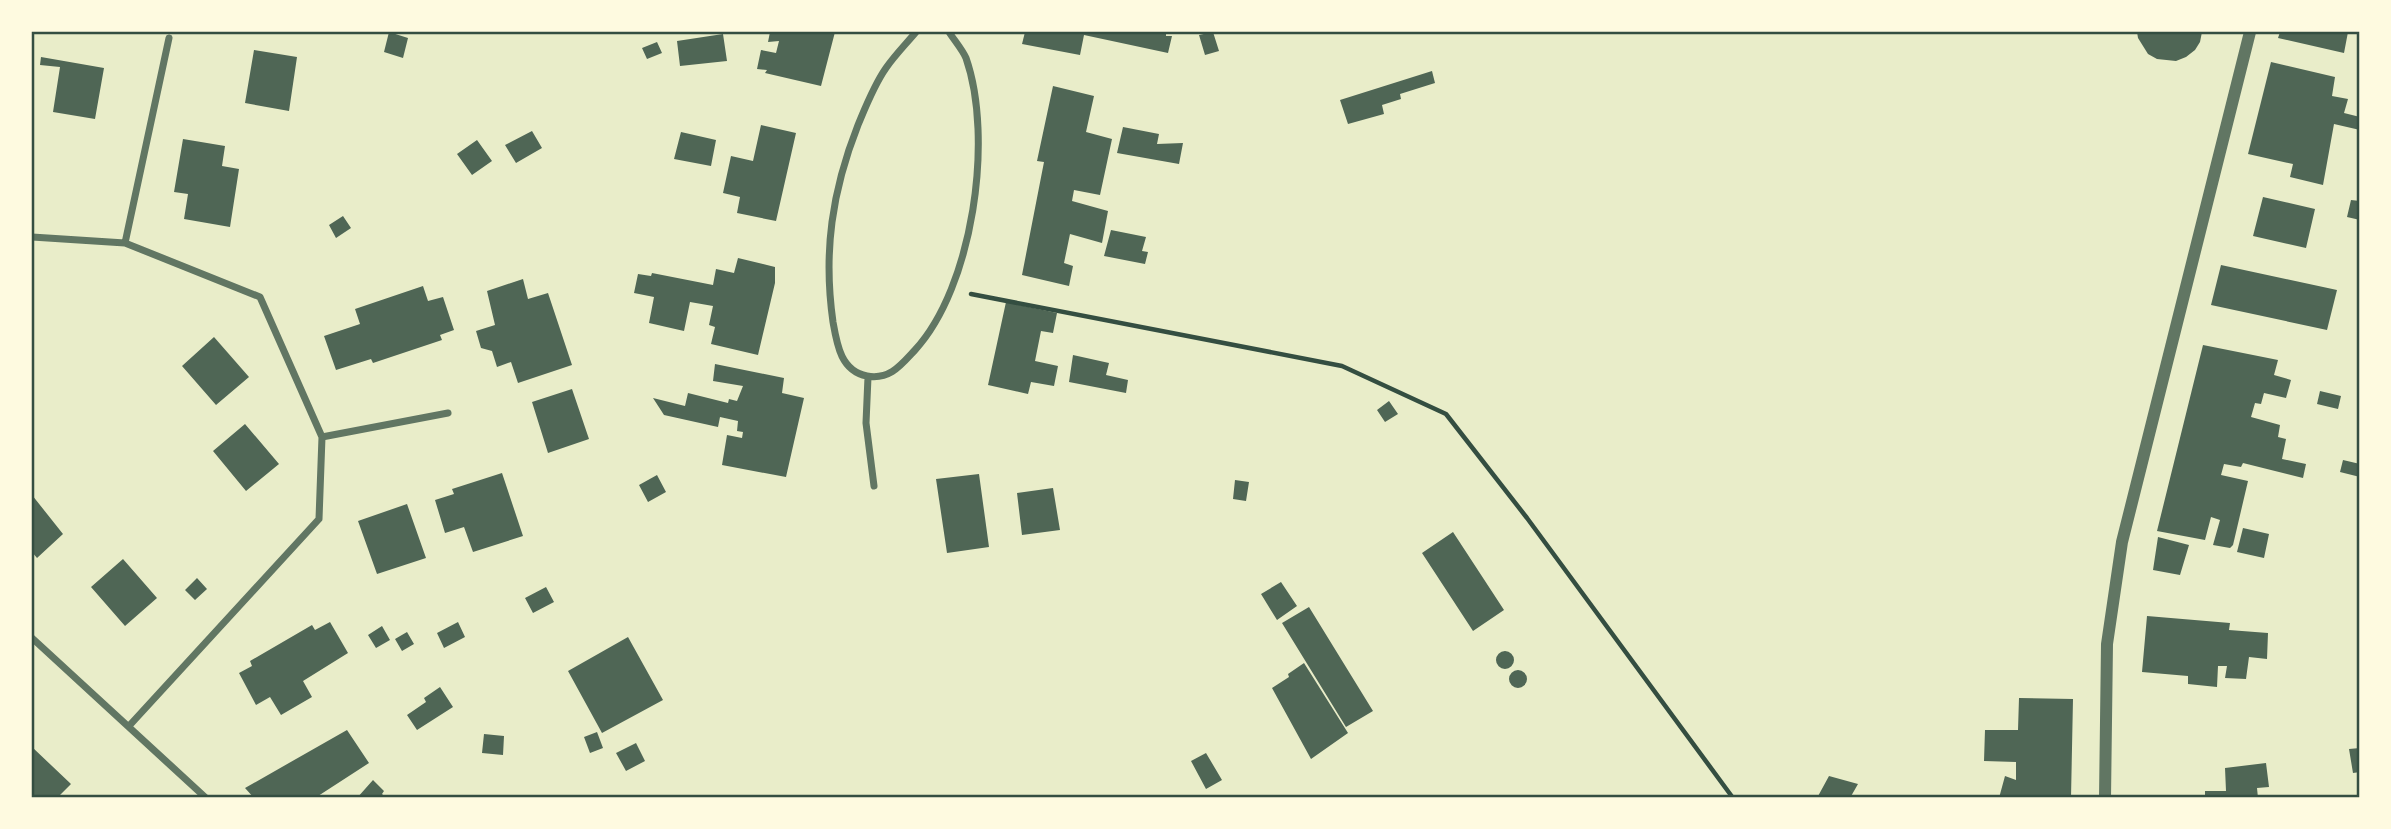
<svg xmlns="http://www.w3.org/2000/svg" width="2391" height="829" font-family="'Crimson Pro',serif">
	<rect width="100%" height="100%" fill="#e9edc9"/>
	<path fill="#4f6655" d="M389,32l19,6 -5,20 -19,-6z
		M770,32h65l-14,54 -56,-13 2,-3 -10,-1 4,-19 15,3 3,-12 -11,1z
		M1025,32h141v4h6l-4,17 -84,-18 -4,20 -58,-11z
		M1213,32l6,19 -14,4 -6,-20z
		M2137,32h65l-2,10 -5,8 -9,7 -10,4 -19,-2 -9,-5 -10,-16z
		M2280,32h68l-4,21 -66,-15z
		M723,34l4,27 -47,5 -3,-25z
		M657,42l5,11 -15,6 -5,-11z
		M254,50l43,7 -8,54 -44,-8z
		M41,57l63,11 -9,51 -42,-7 7,-45 -20,-2z
		M2271,62l64,15 -3,19 16,3 -4,14 16,4v13l-26,-6 -11,61 -33,-8 3,-13 -45,-10z
		M1432,71l3,12 -35,11 1,5 -19,6 2,9 -36,10 -8,-24z
		M1053,86l41,10 -8,36 26,7 -12,56 -26,-5 -2,11 36,10 -6,32 -32,-9 -6,29 9,3 -4,20 -47,-11 22,-113 -7,-1z
		M761,125l35,8 -20,88 -39,-8 3,-16 -17,-4 8,-37 22,5z
		M1123,127l36,7 -2,10 26,-1 -4,21 -62,-11z
		M532,131l10,17 -26,15 -11,-18z
		M681,132l35,8 -5,26 -37,-7z
		M183,139l42,7 -3,20 17,3 -9,58 -46,-8 4,-25 -14,-2z
		M477,140l15,21 -20,14 -15,-21z
		M2263,197l52,12 -9,39 -53,-12z
		M2351,200l9,1v19l-13,-3z
		M343,216l8,12 -15,10 -7,-13z
		M1111,230l35,7 -4,14 6,1 -3,12 -41,-8z
		M738,258l37,9v16l-17,72 -47,-11 4,-17 -6,-2 4,-19 -23,-4 -6,29 -35,-8 5,-26 -20,-4 4,-19 13,2 1,-3 61,12 3,-16 18,4z
		M2221,265l116,25 -10,40 -116,-25z
		M523,279l5,20 20,-6 24,72 -54,18 -7,-21 -14,5 -5,-16 -11,-3 -5,-17 19,-6 -8,-34z
		M423,286l5,15 15,-4 11,33 -14,5 2,5 -69,23 -2,-4 -35,11 -12,-34 36,-12 -5,-15z
		M1006,302l51,11 -4,20 -12,-2 -6,30 23,5 -4,20 -23,-4 -3,12 -40,-9z
		M214,337l35,40 -33,28 -34,-39z
		M2203,345l75,15 -4,15 17,5 -5,18 -22,-5 -3,11 -6,-1 -4,14 29,8 -2,12 8,2 -4,20 24,5 -3,14 -60,-15 -2,4 -17,-3 -3,11 27,6 -15,64 -3,3 -17,-3 7,-25 -9,-3 -6,23 -48,-9z
		M1073,355l36,8 -3,12 22,5 -2,13 -57,-11z
		M715,364l69,14 -2,15 22,5 -18,79 -64,-12 5,-30 15,3 1,-6 -6,-1 1,-10 -18,-4 -2,10 -54,-12 -11,-17 32,8 3,-13 40,10 1,-4 8,2 6,-15 -30,-5z
		M572,389l17,50 -41,14 -16,-51z
		M2320,391l21,5 -3,13 -21,-5z
		M1389,401l9,13 -13,8 -8,-12z
		M245,424l34,40 -33,27 -33,-40z
		M2343,460l17,4v13l-20,-5z
		M502,473l21,63 -50,16 -9,-25 -19,6 -10,-33 19,-6 -2,-5z
		M979,474l10,73 -42,6 -11,-74z
		M657,475l9,17 -18,10 -9,-17z
		M1235,480l14,2 -3,19 -13,-2z
		M1053,488l7,42 -38,5 -5,-42z
		M32,495l31,39 -26,24 -5,-6z
		M407,504l19,54 -49,16 -19,-53z
		M2243,528l26,6 -5,24 -27,-6z
		M1453,532l51,78 -31,21 -51,-78z
		M2158,537l31,8 -9,30 -27,-5z
		M123,559l34,39 -32,28 -34,-39z
		M197,578l10,11 -12,11 -10,-10z
		M1281,582l16,24 -20,14 -16,-26z
		M546,587l8,15 -21,11 -8,-15z
		M1309,607l64,104 -27,16 -64,-104z
		M2147,616l83,7 -1,7 39,3 -1,26 -18,-2 -3,22 -21,-1 2,-12h-9l-1,21 -29,-3v-8l-46,-4z
		M330,622l18,31 -45,28 9,16 -31,18 -11,-18 -14,8 -17,-32 13,-7 -2,-5 62,-36 3,5z
		M458,622l7,15 -21,11 -7,-15z
		M382,626l8,14 -14,8 -8,-13z
		M407,632l7,12 -12,7 -7,-12z
		M628,637l35,63 -61,33 -34,-62z
		M1496 660a9 9 0 1 1 18 0a9 9 0 1 1-18 0Z
		M1304,663l44,70 -37,26 -39,-71 17,-11 -1,-3z
		M1509 679a9 9 0 1 1 18 0a9 9 0 1 1-18 0Z
		M440,687l13,20 -36,23 -10,-15 19,-13 -2,-4z
		M2019,698l54,1 -2,99h-72l6,-22 11,4v-18l-32,-1 1,-31h33z
		M347,730l22,33 -54,35h-61l-9,-10z
		M597,732l6,16 -13,5 -6,-16z
		M484,734l20,2 -1,19 -21,-2z
		M636,743l9,18 -19,10 -10,-18z
		M32,747l39,37 -14,14h-25z
		M2360,748v24l-7,1 -4,-24z
		M1206,753l16,27 -16,9 -15,-28z
		M2266,763l3,24 -12,1 1,10h-53v-7h21l-1,-23z
		M1829,776l29,8 -8,14h-33z
		M373,780l11,11 -2,3 4,4h-29z"/>
	<g fill="none" stroke-linecap="round" stroke-linejoin="round">
		<path stroke="#344e41" stroke-width="4.5" d="M971,294l371,72 104,48 81,104 206,280"/>
		<path stroke="#617663" stroke-width="7" d="M916,32c-10,12 -21,23 -30,36 -12,17 -20,38 -28,57 -26,66 -35,127 -25,197 4,23 8,49 34,54 23,4 34,-11 48,-26 58,-63 79,-212 51,-292 -4,-9 -12,-18 -17,-26
			M32,237l93,6 135,54 62,140 -3,82 -190,207
			M125,243l44,-205
			M868,377l-2,46 8,63
			M322,437l126,-24
			M32,638l174,160"/>
		<path stroke="#617663" stroke-width="12" d="M2105,798l2,-154 15,-102 128,-510"/>
	</g>
	<rect width="2391" height="829" fill="none" stroke="#fefae0" stroke-width="66"/>
	<rect x="33" y="33" width="2325" height="763" fill="none" stroke="#344e41" stroke-width="2.5"/>
</svg>
